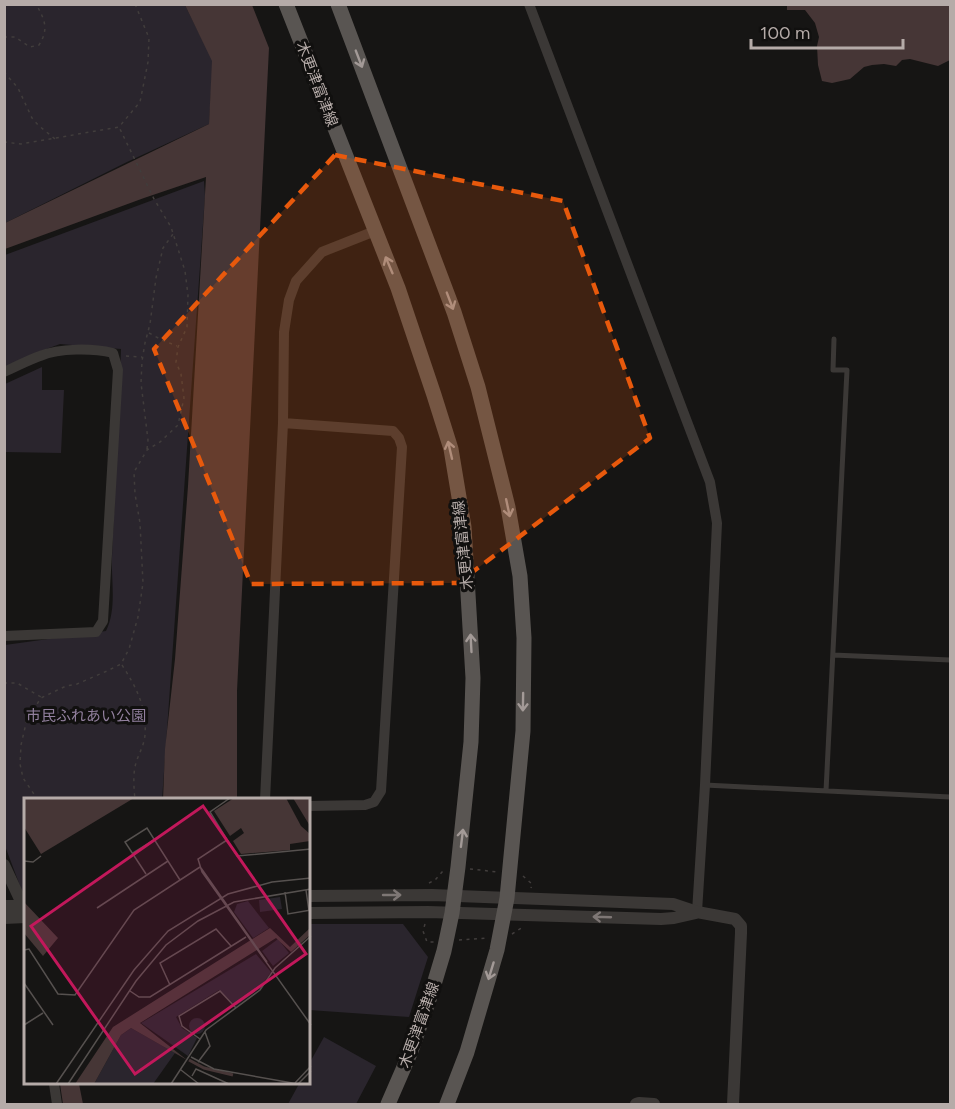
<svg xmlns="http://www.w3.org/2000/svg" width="955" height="1109" font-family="Figtree,'Noto Sans JP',sans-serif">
	<rect width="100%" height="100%" fill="#161514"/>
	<path fill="#2a252d" d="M5,5h180l28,56 -4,63 -82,38 -122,61z
		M204,181l1,15 -43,604h-136l-1,99 -20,-53v-201l101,-14c11,-22 5,-50 6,-74 3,-69 7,-138 9,-208l-61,-5 -19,7 -36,16v-112z
		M42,367v23h22l-3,63 -56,-1v-68z
		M309,924h94l25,33 -19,60 -100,-7z
		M324,1037l52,29 -20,38h-68l11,-20h10v-20z"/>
	<path fill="#463636" d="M185,5h67l17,43 -32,643v109h-74l2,-51 10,-90 13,-173 18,-309 -62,21 -139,51v-26l204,-99 3,-63z
		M787,5h163v55l-12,6 -28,-7 -8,1 -6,6 -12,-2 -12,1 -8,2 -14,12 -18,4 -10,-2 -4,-16 -1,-19 2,-9 -4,-14 -10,-13h-18z
		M60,1084h19l4,20h-20z"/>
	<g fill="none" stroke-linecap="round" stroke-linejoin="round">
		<path stroke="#413d3c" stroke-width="1.5" stroke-dasharray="3 4.5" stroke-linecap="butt" d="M4,37h11l15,10 9,-2c10,-16 6,-25 -3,-41
			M4,72l14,16 14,30 6,7 17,14
			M4,142l17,2 98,-17 21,-25 8,-40 1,-24 -14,-34
			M149,333l13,7 15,6
			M126,356l16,1
			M147,449l1,-9 -7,-57 1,-22 3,-18 5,-19 6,-46 7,-30 10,-14
			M122,665c14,22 25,42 23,70 -1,12 -8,21 -10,32 -2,10 -1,22 0,33
			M4,683h13l24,14
			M38,800l-15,-22 -3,-14 1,-19 6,-26 14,-21 25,-12 11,-2 30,-13 14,-7 8,-15 9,-32 5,-34 -3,-60 -5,-29 -1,-22 13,-22 13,-8 18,-17 6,-27 -3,-24 -5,-12 2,-15 9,-20 1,-32 -3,-24 -14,-44 -17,-28 -35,-72
			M470,869l28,3
			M523,876l9,8 -1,4
			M429,883l6,-3 8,-9
			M425,924l-2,7 4,11h7
			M512,934l11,-7
			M459,940l28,-2"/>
		<path stroke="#3b3836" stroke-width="5" d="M833,655l117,5
			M705,785l245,12
			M826,791l21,-421h-14l1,-31"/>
		<path stroke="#3b3836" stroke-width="10" d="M529,4l157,415 24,63 7,41 -12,262 -8,127
			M4,372c12,-5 24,-12 36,-16 20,-8 52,-8 73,-3l5,17 -15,251 -7,11 -92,4
			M283,423l110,8 6,7 3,9 -21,344 -7,11 -9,3 -56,1
			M265,800l18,-377 1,-91 5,-32 7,-19 26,-29 53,-21
			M54,1084l3,20"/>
		<path stroke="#3b3836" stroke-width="12" d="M4,865l22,47
			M309,896l123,-1 241,9 24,8 38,7 6,7v7l-8,171
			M4,906h22
			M309,913l119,-1 233,7 13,-1 22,-5
			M4,918l22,-1
			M636,1104l3,-1 15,1"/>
		<path stroke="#595552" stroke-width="15" d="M286,4l112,284 36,107 17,54 13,78 9,151 -2,64 -13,125 -6,46 -8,38 -12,40 -21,60 -23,53
			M338,4l116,308 24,75 30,120 12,69 4,62 -1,93 -16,167 -10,52 -30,102 -20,52"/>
	</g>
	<defs><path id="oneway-shaft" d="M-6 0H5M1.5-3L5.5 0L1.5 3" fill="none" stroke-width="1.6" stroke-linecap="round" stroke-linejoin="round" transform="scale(1.5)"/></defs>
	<g stroke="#a39a97">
		<use href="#oneway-shaft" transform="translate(359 59) rotate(69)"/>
		<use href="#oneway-shaft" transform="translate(389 265) rotate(-113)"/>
		<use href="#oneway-shaft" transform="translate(450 301) rotate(69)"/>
		<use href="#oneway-shaft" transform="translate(450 450) rotate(-103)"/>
		<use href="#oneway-shaft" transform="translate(508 508) rotate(78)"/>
		<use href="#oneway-shaft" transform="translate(471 643) rotate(-93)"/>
		<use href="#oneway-shaft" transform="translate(523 702) rotate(91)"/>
		<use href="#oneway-shaft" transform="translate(462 838) rotate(-83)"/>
		<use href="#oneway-shaft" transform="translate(491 971) rotate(107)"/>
	</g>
	<g stroke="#7e7775">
		<use href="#oneway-shaft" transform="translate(392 895)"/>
		<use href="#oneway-shaft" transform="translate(602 917) rotate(-178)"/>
	</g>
	<path fill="#e8590c" fill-opacity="0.2" stroke="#e8590c" stroke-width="4.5" stroke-dasharray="12 8" stroke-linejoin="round" d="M335,155l228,46 87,237 -192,145 -207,1 -97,-235z"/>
	<g text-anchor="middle" stroke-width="6" stroke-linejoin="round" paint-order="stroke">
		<g font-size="15" fill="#b5aba8" stroke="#11100f">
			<text transform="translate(317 84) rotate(69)" y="5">木更津富津線</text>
			<text transform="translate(463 545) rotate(-96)" y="5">木更津富津線</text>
			<text transform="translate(419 1025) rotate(-70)" y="5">木更津富津線</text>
		</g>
		<g font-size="15" fill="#92809e" stroke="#11100f">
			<text x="86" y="721">市民ふれあい公園</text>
		</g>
	</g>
	<g transform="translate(24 798)">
		<rect width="286" height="286" fill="#161514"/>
		<path d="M256,99l2,12 -22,3 -1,-12zM224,103l21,27 -16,10 -19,-26 3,-8zM254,141l11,14 -16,13 -11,-15zM232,156l15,18 -12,17 -23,17 -17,-16 -43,27 6,11 15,10 -9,18 -47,-33zM165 228a8 8 0 1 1 16 0a8 8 0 1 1-16 0ZM107,230l44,25 -22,31h-59l27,-49z" fill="#2a252d"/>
		<path d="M0,0h110l-93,56 -17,-27zM210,0h76v43l-20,3v6l-49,4 -8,-13 11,-8 -3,-5 -11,8 -16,-25zM0,104l34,36 -15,18 -19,-23zM246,130l20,19 20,-19v7l-19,17 -15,-14 -136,85 47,37 -56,-32 -10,7 -27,49h-19l38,-57z" fill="#463636"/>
		<path d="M262,0h7l17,28v8l-9,-8z" fill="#161514"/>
		<path fill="none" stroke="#463636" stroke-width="3" d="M165,262l15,8 29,7"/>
		<path fill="none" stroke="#56514f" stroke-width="1.5" d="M206,0l-20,14 27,44 74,-7M203,42l-29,19 4,13 109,153M109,55l21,-13M0,63l9,1 8,-6M177,70l66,94M122,76l-21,-32 22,-14 33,52M282,92l3,21M261,94l3,22 23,-4M73,110l71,-47M0,152l5,-1 29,45 17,1 59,-85 66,-43M0,185l29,42M146,187l-10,-22 56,-34 15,17M106,193l9,6h11l96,-60M0,227l19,-12M176,241l-18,-13 -3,-10 41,-25 16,17M167,259l23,12 84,15M174,264l12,-16 -5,-14M157,272l18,14M168,278l4,-7 33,15M271,285l16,-17M32,286l78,-114 34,-39 60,-37 44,-12 39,-4M44,286l68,-103 30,-36 32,-24 36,-19 77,-13M147,286l35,-54 54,-40 15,-22 36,-32M274,286l13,-13"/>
		<path fill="#c2185b" fill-opacity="0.15" stroke="#c2185b" stroke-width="3" d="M179,8l103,148 -171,120 -104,-148z"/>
		<rect width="286" height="286" fill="none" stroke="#b5aba8" stroke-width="3"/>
	</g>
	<rect width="955" height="1109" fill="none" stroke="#b5aba8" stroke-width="12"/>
	<path d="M751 39v9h152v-9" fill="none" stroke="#b5aba8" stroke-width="3"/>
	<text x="760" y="39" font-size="18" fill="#b5aba8" stroke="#11100f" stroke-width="4.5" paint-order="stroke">100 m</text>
</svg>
